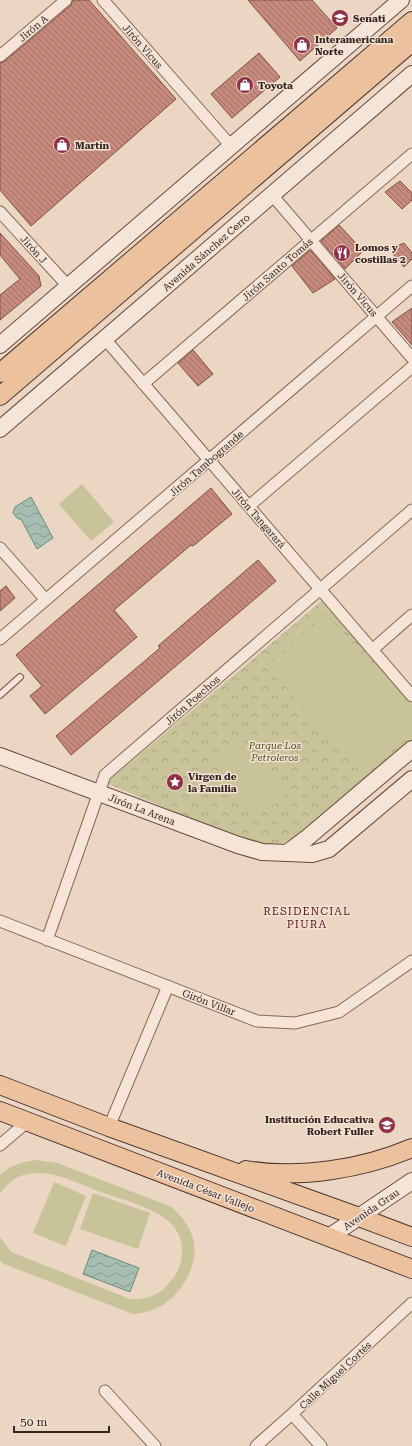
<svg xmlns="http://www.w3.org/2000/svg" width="412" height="1446" font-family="'Roboto Serif',serif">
	<defs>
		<pattern id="park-crowns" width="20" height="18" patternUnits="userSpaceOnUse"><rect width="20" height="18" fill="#c8c399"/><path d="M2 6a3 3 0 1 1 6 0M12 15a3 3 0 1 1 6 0" fill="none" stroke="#aca783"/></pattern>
		<pattern id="water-waves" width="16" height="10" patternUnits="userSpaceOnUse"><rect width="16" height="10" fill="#a6beb1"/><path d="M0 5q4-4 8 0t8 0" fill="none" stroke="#889a8f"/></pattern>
		<pattern id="building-back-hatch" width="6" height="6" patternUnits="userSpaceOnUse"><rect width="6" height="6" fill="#c68a7c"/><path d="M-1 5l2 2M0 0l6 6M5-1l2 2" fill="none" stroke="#a27165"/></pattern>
	</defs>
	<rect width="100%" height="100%" fill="#ebd6c4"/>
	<path fill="url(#park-crowns)" d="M324,599l88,105v41l-96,83 -34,15 -19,1 -18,-3 -139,-58z"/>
	<path fill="#c8c399" d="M82,484l32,38 -23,19 -32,-37z
		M326,614l86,97v14l-52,46 -92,-105z
		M243,739l41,58 -31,22 -40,-58z
		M36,1160l21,3 115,44c10,10 20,22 22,36 4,25 -15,55 -37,65 -8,4 -16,5 -24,6l-129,-50 -4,-3v-24l11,15 119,47c14,2 32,-5 40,-17 9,-10 12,-20 12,-33 1,-36 -54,-47 -81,-57 -23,-8 -48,-23 -73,-18 -13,2 -21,10 -28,20v-19c10,-10 22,-13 36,-15z
		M54,1182l32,14 -20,50 -33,-13z
		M93,1193l57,20 -12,36 -58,-20z"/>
	<path fill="url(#water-waves)" stroke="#6d8c7d" d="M31,497l22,41 -16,11 -16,-30h-3l-5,-6 2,-6z
		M92,1250l47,18 -9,24 -47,-18z"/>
	<path fill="url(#building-back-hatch)" stroke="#814e43" d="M73,0h16l87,99 -145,127 -31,-36v-127l5,-2 66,-56z
		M248,0h64l25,28 -37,33z
		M259,53l21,24 -48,41 -21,-24z
		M400,181l12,12v7l-10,9 -17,-17z
		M339,225l24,26 -18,18 -24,-28z
		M0,233l39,43 2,10 -41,34v-25l20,-16 -20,-24z
		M404,243l8,10v6l-8,8 -12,-14 5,-7z
		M309,251h2l24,28 -22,14 -21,-27z
		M412,308v37l-20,-23z
		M193,350l20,24 -15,12 -20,-23z
		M211,488l21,26 -39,32 -2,-1 -77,65 23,27 -92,77 -15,-18 12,-10 -26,-31z
		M258,560l18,21 -205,174 -15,-19 104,-88 -2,-2z
		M6,586l9,12 -15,13v-20z"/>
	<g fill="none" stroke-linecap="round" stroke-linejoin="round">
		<g stroke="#84685c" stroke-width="8">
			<path id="lane" d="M0,695l20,-18"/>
		</g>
		<g stroke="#84685c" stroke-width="13">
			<path id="street" d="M103,0l128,146
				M0,56l66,-56
				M272,195l140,163
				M0,212l68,74
				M105,339l307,357
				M143,384l269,-230
				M249,506l163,-139
				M0,548l46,52
				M0,639l412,-353
				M372,650l40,-35
				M0,921l257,100 38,2 44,-11 73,-51
				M47,940l58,-165 307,-265
				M109,1127l59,-141
				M0,1145l27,-23
				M105,1391l50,55
				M292,1414l29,32
				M256,1446l36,-32 120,-111"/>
		</g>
		<g stroke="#66493f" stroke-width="18">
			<path id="secondary" d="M0,345l401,-345
				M0,429l412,-355
				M0,756l238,89 24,7 50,2 17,-5 83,-70
				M287,853l20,-15 105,-89
				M329,1237l83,-56"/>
		</g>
		<g stroke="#523830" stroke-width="20">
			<path id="primary" d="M0,373l412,-352
				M0,396l412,-354
				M0,1085l109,42 250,90 53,20
				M0,1111l412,158
				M246,1170c53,9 117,-1 166,-22"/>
		</g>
		<use href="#lane" stroke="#f6e5d7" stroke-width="5.5"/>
		<use href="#street" stroke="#f6e5d7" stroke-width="11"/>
		<use href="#secondary" stroke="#f6e5d7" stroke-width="16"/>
		<use href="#primary" stroke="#ecc29e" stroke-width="18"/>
	</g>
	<defs>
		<g id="university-disc" transform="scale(0.9)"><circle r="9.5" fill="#8f3047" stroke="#f3e2d3"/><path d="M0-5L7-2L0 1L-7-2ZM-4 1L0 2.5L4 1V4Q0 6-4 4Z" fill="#fff"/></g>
		<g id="shop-disc" transform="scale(0.9)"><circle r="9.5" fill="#8f3047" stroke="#f3e2d3"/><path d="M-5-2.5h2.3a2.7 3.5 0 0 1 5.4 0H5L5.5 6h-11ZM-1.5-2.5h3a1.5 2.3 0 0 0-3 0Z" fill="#fff"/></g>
		<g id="restaurant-disc" transform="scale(0.9)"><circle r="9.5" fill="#8f3047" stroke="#f3e2d3"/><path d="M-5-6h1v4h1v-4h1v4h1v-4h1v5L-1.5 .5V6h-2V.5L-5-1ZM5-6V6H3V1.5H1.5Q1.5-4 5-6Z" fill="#fff"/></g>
		<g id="sight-disc" transform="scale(0.9)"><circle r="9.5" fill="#8f3047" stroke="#f3e2d3"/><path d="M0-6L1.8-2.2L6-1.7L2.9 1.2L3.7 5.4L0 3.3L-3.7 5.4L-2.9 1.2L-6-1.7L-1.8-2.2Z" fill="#fff"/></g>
		<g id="school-disc" transform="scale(0.9)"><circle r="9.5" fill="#8f3047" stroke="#f3e2d3"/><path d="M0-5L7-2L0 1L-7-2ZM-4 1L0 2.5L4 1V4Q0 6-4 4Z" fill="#fff"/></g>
	</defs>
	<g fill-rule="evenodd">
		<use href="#university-disc" x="340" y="18"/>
		<use href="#shop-disc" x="302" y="45"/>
		<use href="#shop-disc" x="245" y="85"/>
		<use href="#shop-disc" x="62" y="145"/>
		<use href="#restaurant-disc" x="342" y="253"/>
		<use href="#sight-disc" x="175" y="782"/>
		<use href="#school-disc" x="387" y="1125"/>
	</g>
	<g text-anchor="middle" stroke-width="3" stroke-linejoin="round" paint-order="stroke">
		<g font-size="10" font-weight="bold" fill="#35241f" stroke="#f3e2d3" text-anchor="start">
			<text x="353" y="22">Senati</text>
			<text x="315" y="43">Interamericana<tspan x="315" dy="12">Norte</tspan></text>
			<text x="258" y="89">Toyota</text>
			<text x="75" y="149">Martín</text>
			<text x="355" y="251">Lomos y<tspan x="355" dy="12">costillas 2</tspan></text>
			<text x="188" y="780">Virgen de<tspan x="188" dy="12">la Familia</tspan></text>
			<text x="374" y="1123" text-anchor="end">Institución Educativa<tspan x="374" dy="12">Robert Fuller</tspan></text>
		</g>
		<g font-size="10" fill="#35241f" stroke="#f3e2d3">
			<text transform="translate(33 28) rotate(-40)" y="4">Jirón A</text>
			<text transform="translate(143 46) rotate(49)" y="4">Jirón Vicus</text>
			<text transform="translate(34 249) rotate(48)" y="4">Jirón J</text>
			<text transform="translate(206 252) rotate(-41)" y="4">Avenida Sánchez Cerro</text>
			<text transform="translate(277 269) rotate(-41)" y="4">Jirón Santo Tomás</text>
			<text transform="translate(358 294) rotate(49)" y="4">Jirón Vicus</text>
			<text transform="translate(206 463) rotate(-41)" y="4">Jirón Tambogrande</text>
			<text transform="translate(259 518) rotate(49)" y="4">Jirón Tangarará</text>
			<text transform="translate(192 700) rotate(-41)" y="4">Jirón Poechos</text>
			<text transform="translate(142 809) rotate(21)" y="4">Jirón La Arena</text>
			<text transform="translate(209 1002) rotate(21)" y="4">Girón Villar</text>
			<text transform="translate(206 1190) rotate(21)" y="4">Avenida César Vallejo</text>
			<text transform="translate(371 1209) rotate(-34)" y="4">Avenida Grau</text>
			<text transform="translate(335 1375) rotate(-43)" y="4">Calle Miguel Cortés</text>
		</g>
		<g font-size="10" font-style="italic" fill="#4f5027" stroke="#f3e2d3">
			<text x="275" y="749">Parque Los<tspan x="275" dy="12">Petroleros</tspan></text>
		</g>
		<g font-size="11" letter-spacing="1" fill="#5f2122" stroke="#f3e2d3">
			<text x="307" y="915">RESIDENCIAL<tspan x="307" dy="13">PIURA</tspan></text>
		</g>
	</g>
	<path d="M14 1426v6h95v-6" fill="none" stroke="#35241f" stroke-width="2"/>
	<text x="20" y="1426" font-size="12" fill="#35241f" stroke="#f3e2d3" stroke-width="3" paint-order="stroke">50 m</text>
</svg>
